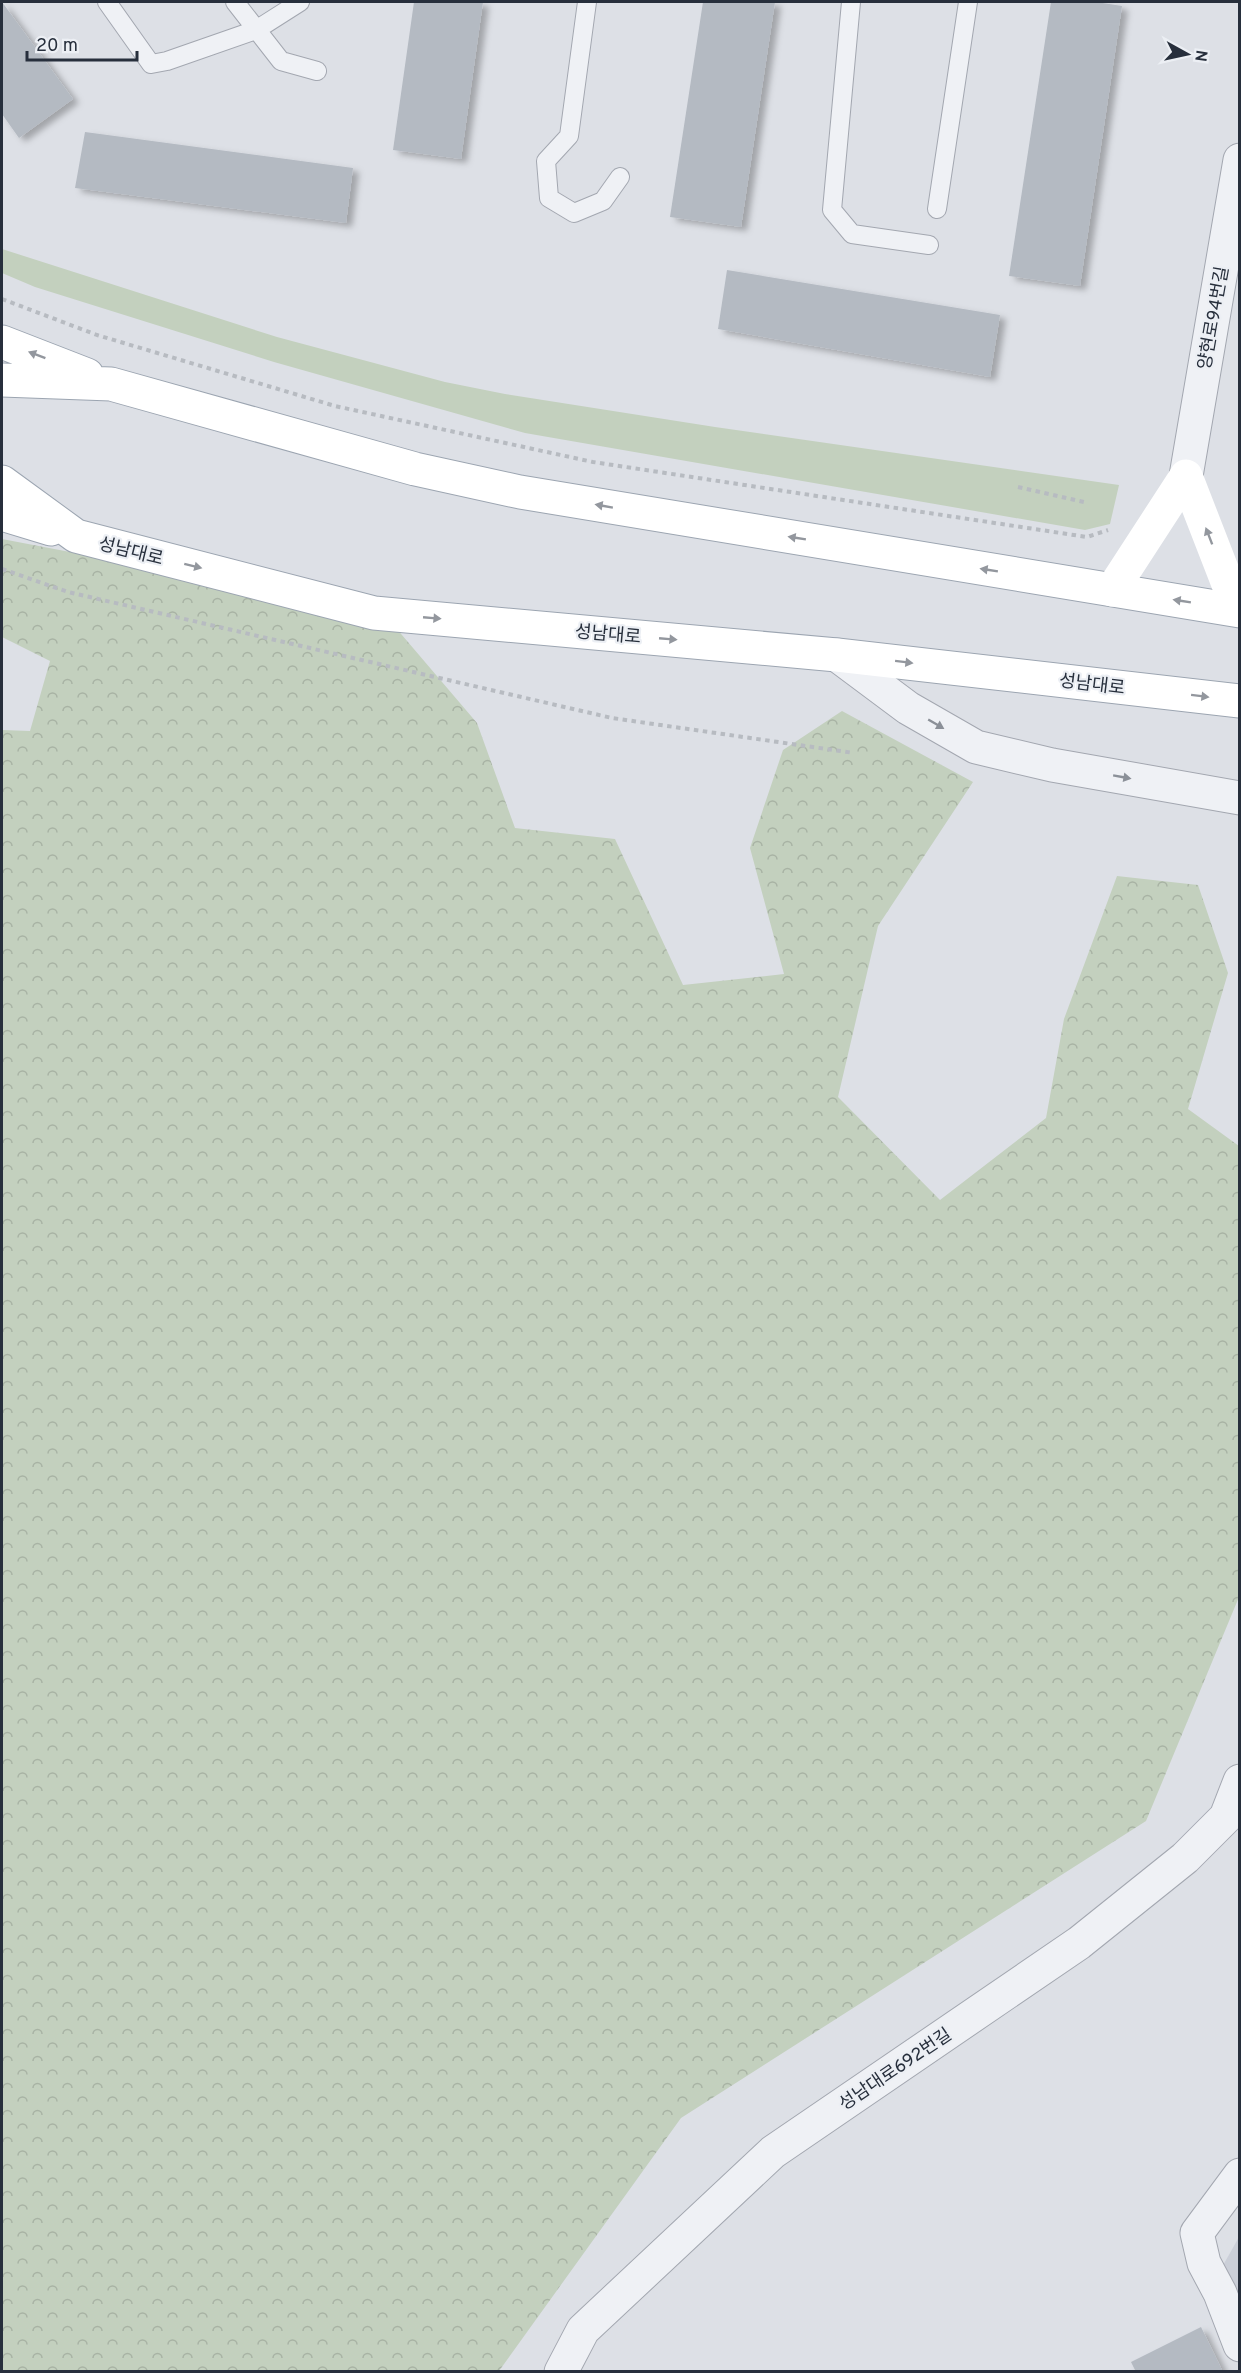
<svg xmlns="http://www.w3.org/2000/svg" width="1241" height="2373" font-family="Overpass,'Noto Sans KR',sans-serif">
	<defs>
		<pattern id="forest-crowns" width="20" height="18" patternUnits="userSpaceOnUse" patternTransform="scale(1.5)"><rect width="20" height="18" fill="#c3d0be"/><path d="M2 6a3 3 0 1 1 6 0M12 15a3 3 0 1 1 6 0" fill="none" stroke="#a8b3a4"/></pattern>
		<filter id="shadow"><feDropShadow dx="6" dy="4" stdDeviation="3" flood-color="#0004"/></filter>
	</defs>
	<rect width="100%" height="100%" fill="#dde0e6"/>
	<path fill="#cbcfd8" d="M1239,2237v67l-22,-28z"/>
	<path fill="#c3d0be" d="M2,249l275,88 168,45 60,12 210,33 404,58 -9,39 -25,6 -560,-97 -251,-71 -239,-75 -33,-14z"/>
	<path fill="url(#forest-crowns)" d="M2,539l204,39 190,50 81,95 38,105 100,11 68,146 101,-11 -34,-126 33,-98 59,-39 131,71 -95,144 -40,171 102,103 106,-82 18,-99 53,-143 81,9 30,88 -40,136 51,37v451l-93,224 -465,297 -182,253h-497v-1641l28,1 20,-70 -48,-24z"/>
	<path fill="#b4bac2" filter="url(#shadow)" d="M2,2l71,97 -54,39 -17,-24z
		M414,2h69l-22,157 -68,-9z
		M703,2h72l-34,225 -71,-10z
		M1051,2h45l26,4 -42,280 -71,-10z
		M85,132l268,36 -7,55 -271,-35z
		M727,270l273,45 -10,62 -272,-48z
		M1201,2327l22,45h-87l-5,-10z"/>
	<g fill="none" stroke-linecap="round" stroke-linejoin="round">
		<g stroke="#a3a7b0" stroke-width="20">
			<path id="service" d="M107,2l44,62 16,-3 89,-31 44,-28
				M235,2l46,59 36,10
				M587,2l-18,134 -23,25 3,37 25,15 29,-12 17,-24
				M851,2l-19,208 20,24 77,11
				M937,209l31,-207"/>
		</g>
		<g stroke="#a3a7b0" stroke-width="35">
			<path id="minor" d="M1186,476l54,-316
				M837,655l71,53 68,39 76,18 188,33
				M1240,2175l-43,58 7,30 16,30 20,52"/>
		</g>
		<g stroke="#a3a7b0" stroke-width="35">
			<path id="tertiary" d="M561,2372l22,-42 190,-178 306,-209 106,-85 41,-41 14,-36"/>
		</g>
		<g stroke="#9ca5b1" stroke-width="35">
			<path id="primary" d="M2,342l85,33
				M2,380l109,4 304,85 105,23 720,119
				M2,482l74,54 298,77 463,42 403,46
				M2,514l49,15"/>
		</g>
		<path stroke="#b7bbc1" stroke-width="4" stroke-dasharray="4.5 4.5" stroke-linecap="butt" d="M2,299l95,36 238,71 258,56 494,75 21,-7
			M1018,487l66,15
			M2,569l66,23 544,126 242,35"/>
		<use href="#service" stroke="#eff1f5" stroke-width="18"/>
		<use href="#minor" stroke="#eff1f5" stroke-width="33"/>
		<use href="#tertiary" stroke="#eff1f5" stroke-width="33"/>
		<path stroke="#fff" stroke-width="33" d="M1186,476l52,134
			M1112,590l74,-114"/>
		<use href="#primary" stroke="#fff" stroke-width="33"/>
	</g>
	<defs><path id="oneway-solid" d="M-6-.8H1V-3.2L6.5 0L1 3.2V.8H-6Z" transform="scale(1.5)"/></defs>
	<g fill="#93979e">
		<use href="#oneway-solid" transform="translate(37 355) rotate(-159)"/>
		<use href="#oneway-solid" transform="translate(604 506) rotate(-170)"/>
		<use href="#oneway-solid" transform="translate(1209 536) rotate(-111)"/>
		<use href="#oneway-solid" transform="translate(797 538) rotate(-171)"/>
		<use href="#oneway-solid" transform="translate(193 566) rotate(14)"/>
		<use href="#oneway-solid" transform="translate(989 570) rotate(-171)"/>
		<use href="#oneway-solid" transform="translate(1182 601) rotate(-171)"/>
		<use href="#oneway-solid" transform="translate(432 618) rotate(5)"/>
		<use href="#oneway-solid" transform="translate(668 639) rotate(5)"/>
		<use href="#oneway-solid" transform="translate(904 662) rotate(7)"/>
		<use href="#oneway-solid" transform="translate(1200 696) rotate(7)"/>
	</g>
	<g fill="#8b9098">
		<use href="#oneway-solid" transform="translate(936 724) rotate(30)"/>
		<use href="#oneway-solid" transform="translate(1122 777) rotate(10)"/>
	</g>
	<g text-anchor="middle" stroke-width="4.5" stroke-linejoin="round" paint-order="stroke">
		<g font-size="18" fill="#272f3c" stroke="#eceff4">
			<text transform="translate(1213 318) rotate(-80)" y="6">양현로94번길</text>
			<text transform="translate(131 551) rotate(14)" y="6">성남대로</text>
			<text transform="translate(608 634) rotate(5)" y="6">성남대로</text>
			<text transform="translate(1092 684) rotate(7)" y="6">성남대로</text>
			<text transform="translate(895 2069) rotate(-34)" y="6">성남대로692번길</text>
		</g>
	</g>
	<rect width="1241" height="2373" fill="none" stroke="#272f3c" stroke-width="6"/>
	<g transform="translate(1187 54) rotate(98)" stroke="#eceff4" stroke-width="4.5" paint-order="stroke">
	<path d="M0-4.5L10 22L0 15L-10 22Z" fill="#272f3c"/>
	<text y="-9" font-size="16" font-weight="bold" text-anchor="middle" fill="#272f3c">N</text>
	</g>
	<path d="M27 51v9h110v-9" fill="none" stroke="#272f3c" stroke-width="3"/>
	<text x="36" y="51" font-size="18" fill="#272f3c" stroke="#eceff4" stroke-width="4.5" paint-order="stroke">20 m</text>
</svg>
